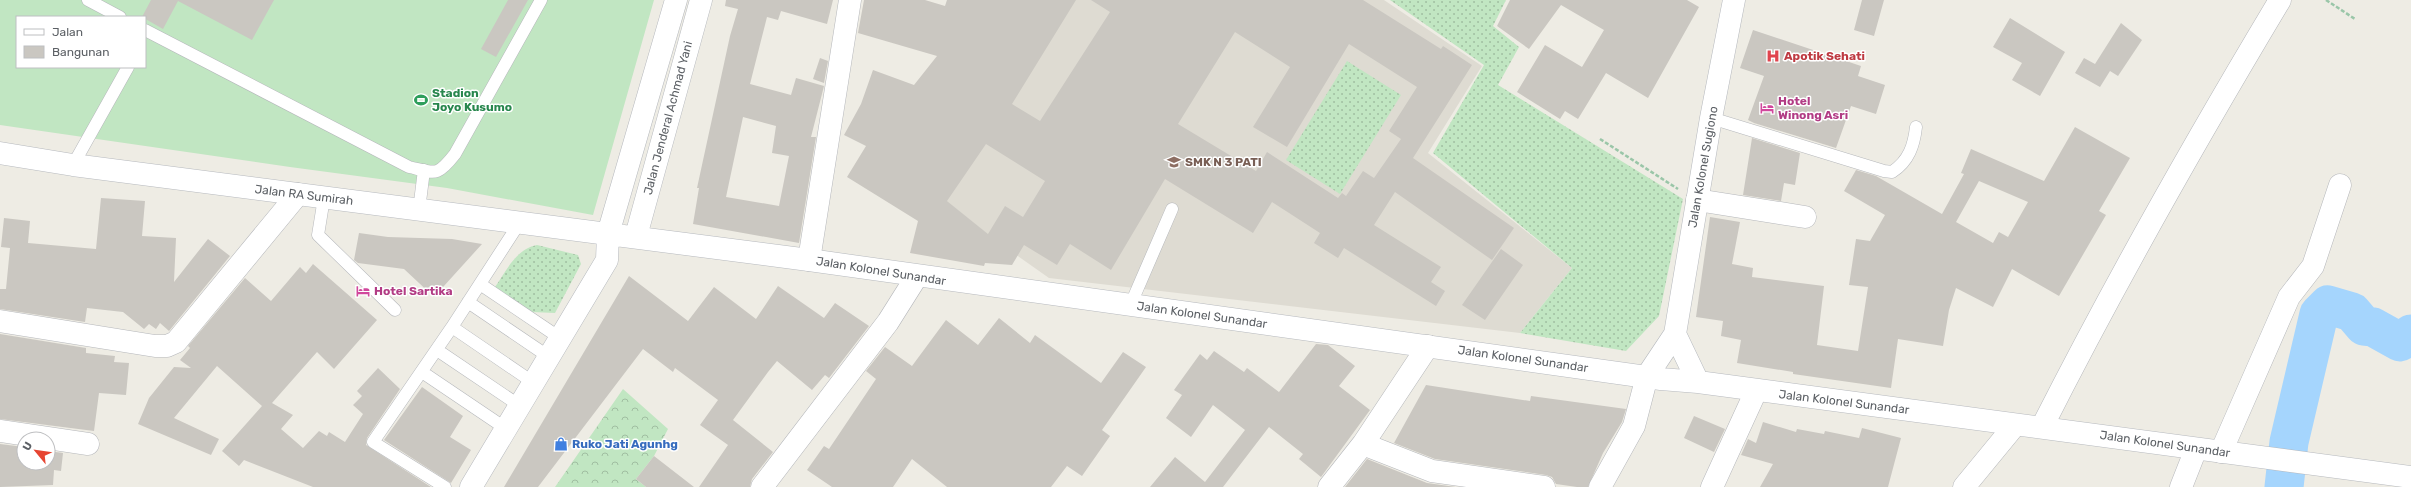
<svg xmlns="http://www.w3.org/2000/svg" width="2411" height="487" font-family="Rubik,sans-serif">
	<defs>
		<pattern id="grass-dots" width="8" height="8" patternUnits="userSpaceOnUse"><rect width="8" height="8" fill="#c1e6c2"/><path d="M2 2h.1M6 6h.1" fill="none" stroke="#a0bea1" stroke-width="1.8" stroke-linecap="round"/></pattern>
		<pattern id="forest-crowns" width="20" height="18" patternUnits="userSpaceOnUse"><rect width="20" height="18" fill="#c1e6c2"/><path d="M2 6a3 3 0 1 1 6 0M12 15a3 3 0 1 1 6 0" fill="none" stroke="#a0bea1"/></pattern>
	</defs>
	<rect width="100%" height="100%" fill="#eeece4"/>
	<path fill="#dedbd2" d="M1013,0h371l98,66 -54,87 144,115 -52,65 -471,-55 -54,-38 -67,-54z"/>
	<path fill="url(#grass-dots)" d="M1390,0h116l-13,26 26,21 -21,38 185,114 -24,117 -33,35 -106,-18 52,-65 -139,-115 51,-88z
		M1347,61l54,34 -61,99 -54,-34z
		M537,245l41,10 3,9 -26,49 -23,-1 -37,-25c11,-16 21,-38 42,-42z"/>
	<path fill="url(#forest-crowns)" d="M623,389l45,40 -14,27 -18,23 10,8h-91z"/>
	<path fill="#c1e6c2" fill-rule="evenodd" d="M0,0h654l-61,215 -146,-27 -157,-21 -290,-42zM17,17h128v50h-128z"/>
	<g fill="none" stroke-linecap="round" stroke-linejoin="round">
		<path stroke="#a5d5fd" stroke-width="39" d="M2284,487l5,-45 30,-128 9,-9 24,7 12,14 9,1 27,15 11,-8"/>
	</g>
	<path fill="#cac7c1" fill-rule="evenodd" d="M151,0h123l-22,40 -74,-39 -15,28 -21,-12z
		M508,0h20l-32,57 -15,-8z
		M726,0h107l-6,24 -46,-13 -3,9 -11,-3 -17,67 41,11 5,-17 28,8 -13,51h5l-17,106 -106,-19 6,-36h-2l33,-152 8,-27 -13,-3zM743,117l33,9 -4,27 17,3 -10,50 -53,-9z
		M864,0h61l20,6 2,-6h129l-64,104 28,17 70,-109 -19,-12h272l78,49 2,-3 29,19 -59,93 101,70 -22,32 -97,-68 -21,33 67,42 -10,15 14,9 -9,15 -92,-58 -6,10 -24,-15 6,-10 -48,-31 -19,31 -88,-54 -54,91 -41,-26 -13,21 -33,-20 -12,20 -27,-2 -1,3 -74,-13 8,-32 -71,-44 19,-31 -22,-11 17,-31 12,-34 41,15 23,-29 -79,-23zM1235,32l55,35 -37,60 34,20 62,-103 68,43 -28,44 12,8 -27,39 -11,-7 -17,25 -4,-3 -4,5 -71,-46 -11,19 -78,-47zM986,144l59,37 -22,36 -18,-11 -17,28 -41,-33z
		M1510,0h177l12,7 -51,91 -42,-25 -28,46 -13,-8 -5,8 -43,-27 28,-47 37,22 22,-37 -43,-25 -32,44 -32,-23z
		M1862,0h22l-10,36 -20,-6z
		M2010,18l55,34 -25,44 -28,-16 10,-17 -29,-16z
		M2121,23l21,17 -24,36 -8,-5 -10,16 -25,-14 9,-15 11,6z
		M1753,30l108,36 -3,10 27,9 -9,29 -25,-8 -15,42 -82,-25 -6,-3 16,-44 -24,-8z
		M820,58l8,3 -4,22 -11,-4z
		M2075,127l55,31 -31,53 7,4 -47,81 -47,-27 -19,38 -37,-19 -7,22 -6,36 -45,-7 -7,49 -98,-14v-2l-56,-9 4,-23 -20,-4 2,-15 -27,-4 14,-100 30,5 -8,42 21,4 -1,9 72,9 -7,59 41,6 10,-64 -19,-2 7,-46 14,2 15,-26 -41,-24 12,-21 20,6 66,38 22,-40 -3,-1 10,-24 73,32zM1979,181l49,21 -20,35 -9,-5 -6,11 -37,-21z
		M1752,138l48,15 -5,32 -11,-2 -3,18 -38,-6z
		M101,198l44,3 -3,35 34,2 -2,44 34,-43 22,17 -61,75 -9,-8 -4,6 -7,-5 -5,5 -21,-17 -36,-4 -2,14 -85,-13v-20h6l4,-41 -9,-1 3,-29 26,3 -2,22 68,6z
		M359,233l29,4 64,2 30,5 -48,53 -30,-28 -46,-6 -4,-3z
		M1501,249l22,16 -38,55 -23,-15z
		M313,264l64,56 -43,49 -17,-17 -45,51 21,12 -12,14 22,19 16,-17 8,5 2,-4 16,10 18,-28 -10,-9 9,-9 -5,-5 21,-23 22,21 -33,49 -1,7 65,42h-118l-69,-27 -5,6 -17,-15 40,-45 -45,-40 -43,52 45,21 -8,16 -73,-31 11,-26 25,-31 17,1 -11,-8 10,-12 -2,-2 57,-68 26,23 29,-34 6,6z
		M629,276l59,45 26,-34 42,32 22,-33 46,32 11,-15 34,23 -40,52 -4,-3 -13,15 -35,-29 -9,11 -35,48 40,32 -21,27 -2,8h-51l29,-42 -28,-20 18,-25 -43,-32 -2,4 -30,-23 -105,138h-34z
		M999,318l31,25 5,-8 66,48 22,-31 23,15 -44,63 8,6 -28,40 -15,-10 -16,21h-104l-35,-28 -19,28h-61l-25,-17 17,-24 5,3 47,-70 -10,-8 19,-24 27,19 34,-46 32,25z
		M0,334l86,14v5l29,3 -1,6 15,1 -3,32 -27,-2 -5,38 -94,-12z
		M1316,344l12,1 27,21 -16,20 31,24 -49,67 -22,-18 4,-5 -34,-27 -46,60h-73l25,-30 30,25 40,-52 -32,-25 -22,32 -25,-19 16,-23 -8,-5 26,-36 7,6 7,-9 30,21 3,-4 32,24z
		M1426,385l104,16 1,-5 95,13 -4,13 -19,31 -15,34h-11l-21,-3 -4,-7 -6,-2 -111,-16 -41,-16z
		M422,387l41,29 -13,21 21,13 -20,33 -67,-43z
		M1694,416l31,13 -11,23 -30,-14z
		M1763,422l33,10 1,-3 27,5 1,-3 34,7 3,-10 39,10 -13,49h-128l13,-23 -32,-9 7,-16 8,4z
		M0,444l24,3v16h24v-12l15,2 -2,18 -7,-1 -1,15 -53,2z
		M654,456l40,31h-48l-10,-8z
		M1367,459l60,24 29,4h-111z"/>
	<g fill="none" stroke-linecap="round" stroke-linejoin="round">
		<g stroke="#b5b7bb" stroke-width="13">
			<path id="lane" d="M88,0l32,17
				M145,30l264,137c27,6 28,10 46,-13l86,-154
				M1711,118l173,53 8,1c17,-11 22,-27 24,-45
				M73,165l55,-98
				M324,198l-6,37 77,75
				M419,210l5,-40
				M480,284l80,54
				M468,302l81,55
				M1130,306l42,-97
				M452,327l82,56
				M437,350l83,56
				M422,372l83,56
				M445,487l-72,-45 79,-115 68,-105"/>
		</g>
		<g stroke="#b5b7bb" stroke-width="23">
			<path id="street" d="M1697,200l108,17
				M809,260l41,-260
				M0,321l155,25h12l9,-4 122,-148
				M2042,427c74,-146 154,-287 238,-427
				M0,431l88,13
				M1363,444l69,27 112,16
				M2221,452l68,-155 24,-31 27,-81
				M762,487l126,-165 29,-46
				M1329,487l34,-43 65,-98
				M1600,487l34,-61 13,-50
				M1712,487l44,-96
				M1964,487l51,-62
				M2181,487l15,-38"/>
		</g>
		<g stroke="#b6b9be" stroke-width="23">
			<path id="secondary" d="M0,153l73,12 736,95 852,119 37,3 713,95
				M636,236l65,-236
				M1675,334l23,48
				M1647,376l28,-42 36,-216 23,-118
				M471,487l136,-227 1,-26 68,-234"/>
		</g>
		<path stroke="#9ac6a8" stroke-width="2.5" stroke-dasharray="4 2" stroke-linecap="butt" d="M2326,0l29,19
			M1600,139l78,50"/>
		<use href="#lane" stroke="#fff" stroke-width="12"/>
		<use href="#street" stroke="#fff" stroke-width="22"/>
		<use href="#secondary" stroke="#fff" stroke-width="22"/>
	</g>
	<defs>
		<g id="hospital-bare" transform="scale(1.08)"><path d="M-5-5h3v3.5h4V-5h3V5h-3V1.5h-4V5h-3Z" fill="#e0444e" stroke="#fff" stroke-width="2.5" paint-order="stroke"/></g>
		<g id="stadium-bare" transform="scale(1.08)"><path d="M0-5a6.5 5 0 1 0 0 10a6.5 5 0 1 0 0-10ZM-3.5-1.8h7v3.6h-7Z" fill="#2e9e5b" stroke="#fff" stroke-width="2.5" paint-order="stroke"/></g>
		<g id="hotel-bare" transform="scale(1.08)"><path d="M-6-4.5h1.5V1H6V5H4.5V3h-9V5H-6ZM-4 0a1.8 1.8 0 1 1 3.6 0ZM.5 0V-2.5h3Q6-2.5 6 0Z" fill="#d1479c" stroke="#fff" stroke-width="2.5" paint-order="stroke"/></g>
		<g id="school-bare" transform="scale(1.08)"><path d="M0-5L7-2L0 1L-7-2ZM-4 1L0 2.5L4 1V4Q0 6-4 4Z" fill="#8d6e63" stroke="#fff" stroke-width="2.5" paint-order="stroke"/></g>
		<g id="shop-bare" transform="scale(1.08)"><path d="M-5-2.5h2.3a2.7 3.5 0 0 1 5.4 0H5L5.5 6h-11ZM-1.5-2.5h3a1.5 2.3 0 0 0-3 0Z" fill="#3f7fe0" stroke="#fff" stroke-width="2.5" paint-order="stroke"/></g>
	</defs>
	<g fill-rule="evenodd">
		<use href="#hospital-bare" x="1773" y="56"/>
		<use href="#stadium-bare" x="421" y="100"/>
		<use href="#hotel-bare" x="1767" y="108"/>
		<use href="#school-bare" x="1174" y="162"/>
		<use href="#hotel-bare" x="363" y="291"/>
		<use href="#shop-bare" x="561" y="444"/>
	</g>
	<g text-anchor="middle" stroke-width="3" stroke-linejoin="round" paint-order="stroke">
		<g font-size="12" font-weight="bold" fill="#be3a42" stroke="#fff" text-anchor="start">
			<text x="1784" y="60">Apotik Sehati</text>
		</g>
		<g font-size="12" font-weight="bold" fill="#27864d" stroke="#fff" text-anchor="start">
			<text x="432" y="97">Stadion<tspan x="432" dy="14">Joyo Kusumo</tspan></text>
		</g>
		<g font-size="12" font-weight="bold" fill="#b23c85" stroke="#fff" text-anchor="start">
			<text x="1778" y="105">Hotel<tspan x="1778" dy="14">Winong Asri</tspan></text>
			<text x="374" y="295">Hotel Sartika</text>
		</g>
		<g font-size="12" fill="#5c6065" stroke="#fff">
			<text transform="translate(668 118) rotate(-75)" y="4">Jalan Jenderal Achmad Yani</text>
			<text transform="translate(1703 167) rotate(-80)" y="4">Jalan Kolonel Sugiono</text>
			<text transform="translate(304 195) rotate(7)" y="4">Jalan RA Sumirah</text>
			<text transform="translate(881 271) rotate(9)" y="4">Jalan Kolonel Sunandar</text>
			<text transform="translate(1202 315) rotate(8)" y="4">Jalan Kolonel Sunandar</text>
			<text transform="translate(1523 359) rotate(8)" y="4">Jalan Kolonel Sunandar</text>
			<text transform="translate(1844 402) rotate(7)" y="4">Jalan Kolonel Sunandar</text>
			<text transform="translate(2165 444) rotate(8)" y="4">Jalan Kolonel Sunandar</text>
		</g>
		<g font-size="12" font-weight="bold" fill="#785e54" stroke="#fff" text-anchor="start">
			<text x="1185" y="166">SMK N 3 PATI</text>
		</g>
		<g font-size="12" font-weight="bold" fill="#366cbe" stroke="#fff" text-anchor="start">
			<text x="572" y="448">Ruko Jati Agunhg</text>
		</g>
	</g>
	<rect x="16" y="16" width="130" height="52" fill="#ffffff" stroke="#bebfc1"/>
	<rect x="24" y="29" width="20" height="6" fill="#ffffff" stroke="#bebfc1"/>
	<text x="52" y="36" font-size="12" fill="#5c6065">Jalan</text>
	<rect x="24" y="46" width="20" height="12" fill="#cac7c1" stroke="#bebfc1"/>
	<text x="52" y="56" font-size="12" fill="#5c6065">Bangunan</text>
	<g transform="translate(36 451) rotate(299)"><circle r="19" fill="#ffffff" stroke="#bebfc1"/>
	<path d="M0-3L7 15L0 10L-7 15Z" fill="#e64532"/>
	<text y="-6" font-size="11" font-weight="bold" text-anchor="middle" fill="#5c6065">U</text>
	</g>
</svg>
